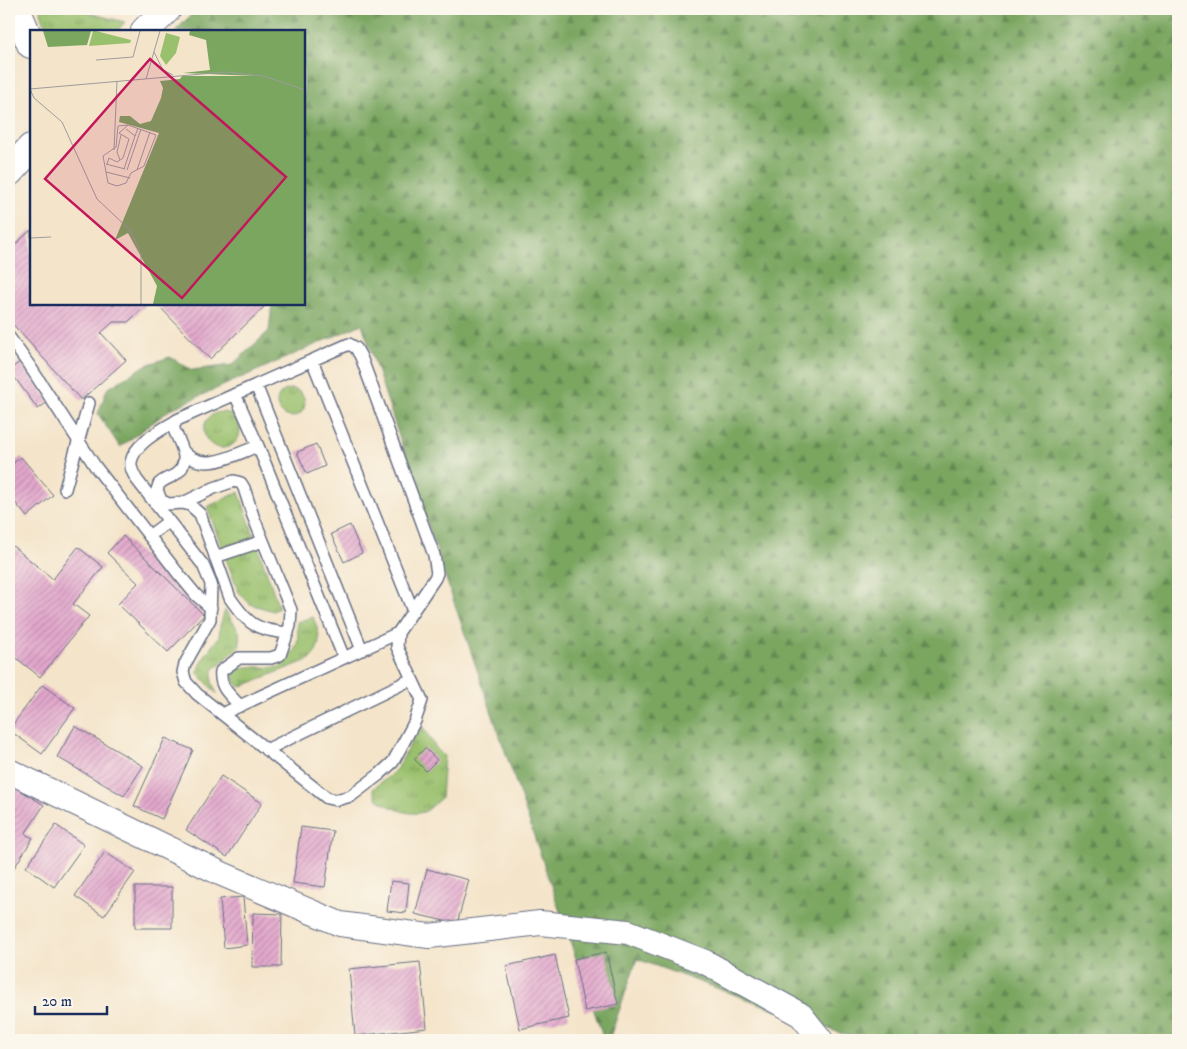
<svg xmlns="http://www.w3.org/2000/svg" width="1187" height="1049" font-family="'IM FELL DW Pica',serif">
	<defs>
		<pattern id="grass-tufts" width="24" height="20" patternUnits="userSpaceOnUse" patternTransform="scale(1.25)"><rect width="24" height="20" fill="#99c06c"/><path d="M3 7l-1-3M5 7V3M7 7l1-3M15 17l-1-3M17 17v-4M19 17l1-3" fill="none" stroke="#7c9c5c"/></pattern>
		<pattern id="forest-firs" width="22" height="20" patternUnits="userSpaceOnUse" patternTransform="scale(1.25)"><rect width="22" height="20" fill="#7aa660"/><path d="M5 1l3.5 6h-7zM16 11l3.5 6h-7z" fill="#638852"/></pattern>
		<pattern id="building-hatch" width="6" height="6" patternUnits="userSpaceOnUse" patternTransform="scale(1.25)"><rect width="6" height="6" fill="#e3a8cc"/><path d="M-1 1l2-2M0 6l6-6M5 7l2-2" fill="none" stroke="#b789a9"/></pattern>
	</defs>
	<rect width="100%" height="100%" fill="#fbf7ec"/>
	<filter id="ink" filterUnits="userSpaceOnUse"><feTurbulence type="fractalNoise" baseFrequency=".02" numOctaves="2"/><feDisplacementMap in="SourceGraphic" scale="10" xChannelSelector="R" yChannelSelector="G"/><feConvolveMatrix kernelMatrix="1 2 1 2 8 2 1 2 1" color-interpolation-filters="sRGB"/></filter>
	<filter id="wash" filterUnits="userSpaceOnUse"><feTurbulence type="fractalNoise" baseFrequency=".0096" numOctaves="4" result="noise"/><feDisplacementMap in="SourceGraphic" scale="20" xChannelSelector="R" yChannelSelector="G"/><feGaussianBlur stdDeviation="1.12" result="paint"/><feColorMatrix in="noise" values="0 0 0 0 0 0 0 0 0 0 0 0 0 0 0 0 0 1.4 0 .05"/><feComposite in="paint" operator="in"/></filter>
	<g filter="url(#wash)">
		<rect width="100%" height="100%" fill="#f4e4c9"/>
		<path fill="url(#grass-tufts)" stroke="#5a7865" d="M40,9h32l53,13 -8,9h-70z
			M277 403a14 14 0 1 1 28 0a14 14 0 1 1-28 0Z
			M204 430a18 18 0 1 1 36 0a18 18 0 1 1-36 0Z
			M239,492l40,116 -6,3 -23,-7 -12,-13 -31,-84z
			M225,610l14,21 1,15 -27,24 -1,12 5,12 -20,-22 9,-18 13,-17 1,-11z
			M313,617c7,18 10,27 -3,42l-70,28c-6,-5 -7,-8 -6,-16 17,-8 28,-2 46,-4 16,-18 20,-20 17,-45z
			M423,727l13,21 8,8 -3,42c-5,4 -10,10 -15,13 -16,7 -36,-4 -49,-12l-4,-10c8,-7 18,-13 24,-21 9,-13 15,-33 26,-41z"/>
		<path fill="url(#forest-firs)" stroke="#4a6a5f" d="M197,9h981v1031h-319l-222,-81 -28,81h-5l-159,-464 -83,-252 -191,85 -51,38 -22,-33 9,-25 39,-24 24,-8 22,13 40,-5 37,-34 3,-27h32v-273h-129z"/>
		<g id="blocks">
			<path fill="url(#building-hatch)" d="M31,230v74h116l-19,18h-15l-12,11 25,27 -45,40 -72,-80v-70z
				M157,304h106l2,2 -55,53z
				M20,362l29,39 -11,8 -29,-39z
				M316,444l9,22 -18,8 -10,-22z
				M21,457l32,38 -26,22 -18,-22v-28z
				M350,525l12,28 -18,9 -13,-28z
				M123,536l81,79 -36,37 -50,-48 20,-21 -31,-30z
				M9,543l44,36 25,-32 25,20 -30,37 16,12 -49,61 -31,-25z
				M42,685l33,23 -33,46 -33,-24z
				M75,726l68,40 -19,30 -67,-39z
				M165,738l28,12 -31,69 -28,-13z
				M425,748l12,12 -11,11 -12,-12z
				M221,776l41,27 -35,54 -41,-27z
				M9,783l35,22 -19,29 8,4 -24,38z
				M56,825l28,20 -30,42 -28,-20z
				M301,827l32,4 -8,56 -32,-4z
				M105,852l30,20 -31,44 -29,-20z
				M427,869l42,11 -12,44 -42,-10z
				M391,881l18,2 -3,30 -19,-2z
				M135,887h37v41h-37z
				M243,897l4,48 -23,3 -4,-49z
				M253,913l29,1 -1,53h-29z
				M606,952l12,52 -33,7 -11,-52z
				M555,955l14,63 -49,11 -14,-63z
				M420,962l7,66 -72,8 -6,-67z"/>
		</g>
	</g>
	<g filter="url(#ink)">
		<use href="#blocks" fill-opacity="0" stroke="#676e83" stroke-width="1"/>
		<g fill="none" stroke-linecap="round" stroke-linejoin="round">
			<g stroke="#676e83" stroke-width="14">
				<path id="service" d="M9,337l22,31 64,98 82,106 19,23 15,13
					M312,360l101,251
					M256,385l106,265
					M177,420c-15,10 -42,22 -46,42 -1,7 3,13 6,18l66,85 8,19 -1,35 -25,45 -2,8 3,10 11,12 130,104 9,2 15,-4 29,-22 13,-12 22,-41 7,-21 -25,-53 1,-14 37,-55 2,-5 -3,-18 -73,-198 -5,-9 -7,-4 -172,76 -4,7c6,16 20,34 3,47 -6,4 -12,5 -17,10l-2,6 4,10 7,4 15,-1 31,-15 20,-7 7,2 3,5 9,28 38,94 -1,16 -10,29 -9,3h-32l-18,13c-2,16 8,23 19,35
					M258,446l86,212
					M184,452c20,22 51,2 74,-6l-23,-52
					M65,489l24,-86
					M183,503l7,2 10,9 30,84c18,26 25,32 58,35
					M149,536l20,-15
					M215,557l48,-16
					M222,714l176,-81
					M266,750l146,-71"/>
			</g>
			<g stroke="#676e83" stroke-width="26">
				<path id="minor" d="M9,771l213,103 118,50 89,12 111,-13 88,9 77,30 96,53 20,25"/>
			</g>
			<g stroke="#676e83" stroke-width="30">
				<path id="tertiary" d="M16,9l15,35"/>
			</g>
			<g stroke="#676e83" stroke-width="30">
				<path id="primary" d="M145,31l22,-22
					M9,172l22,-24"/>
			</g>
			<use href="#service" stroke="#fff" stroke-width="11"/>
			<use href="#minor" stroke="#fff" stroke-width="24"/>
			<use href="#tertiary" stroke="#fff" stroke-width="28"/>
			<use href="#primary" stroke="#fff" stroke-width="28"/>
		</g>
	</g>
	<g transform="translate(30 30)">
		<rect width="275" height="275" fill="#f4e4c9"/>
		<path d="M136,3l14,4 -4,16 -10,12 -6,-9z" fill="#99c06c"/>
		<path d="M13,1h48l-4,14 -39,2zM160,1h115v273h-152l4,-18 -29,-53 -13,7 44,-107 -40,-11 1,-6h10l10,8 11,-3 10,-23 2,-10 -3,-7 20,-2 2,-3h73l-72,-3 27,-3 -4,-30 -17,-5z" fill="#7aa660"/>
		<path d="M63,1h3l35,9 -1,3 -41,3z" fill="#99c06c"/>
		<path fill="none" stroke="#9d9c9e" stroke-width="1" d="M124,22l9,18 10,5M66,30l37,-3 7,-26M116,49l14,-48M0,59l4,9 28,24 35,77 32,30 6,11 6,15v49M0,59l195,-17 38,4 42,14M96,99l9,7 3,-8M84,120l3,-69M90,130l-3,-8 4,-17M76,134l19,5M77,134l2,-6 8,4 6,-4 6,-19 -10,-6 9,-8 28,10 -12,31 -13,7 -5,10 -9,3 -9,-3 -5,-27 13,-9 2,-21 10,-1M94,139l11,-33M97,140l14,-41M107,140l13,-38M76,142l24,6M0,208l21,-1"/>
		<path fill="#c2185b" fill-opacity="0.15" stroke="#c2185b" stroke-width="2.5" d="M120,29l136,118 -104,121 -137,-119z"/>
		<rect width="275" height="275" fill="none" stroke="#1b2f5e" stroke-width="2.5"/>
	</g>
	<rect width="1187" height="1049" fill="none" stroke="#fbf7ec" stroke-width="30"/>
	<path d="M35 1006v8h72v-8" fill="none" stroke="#1b2f5e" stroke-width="2.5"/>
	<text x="42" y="1006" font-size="15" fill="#1b2f5e" stroke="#fbf7ec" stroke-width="4" paint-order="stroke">20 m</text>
</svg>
